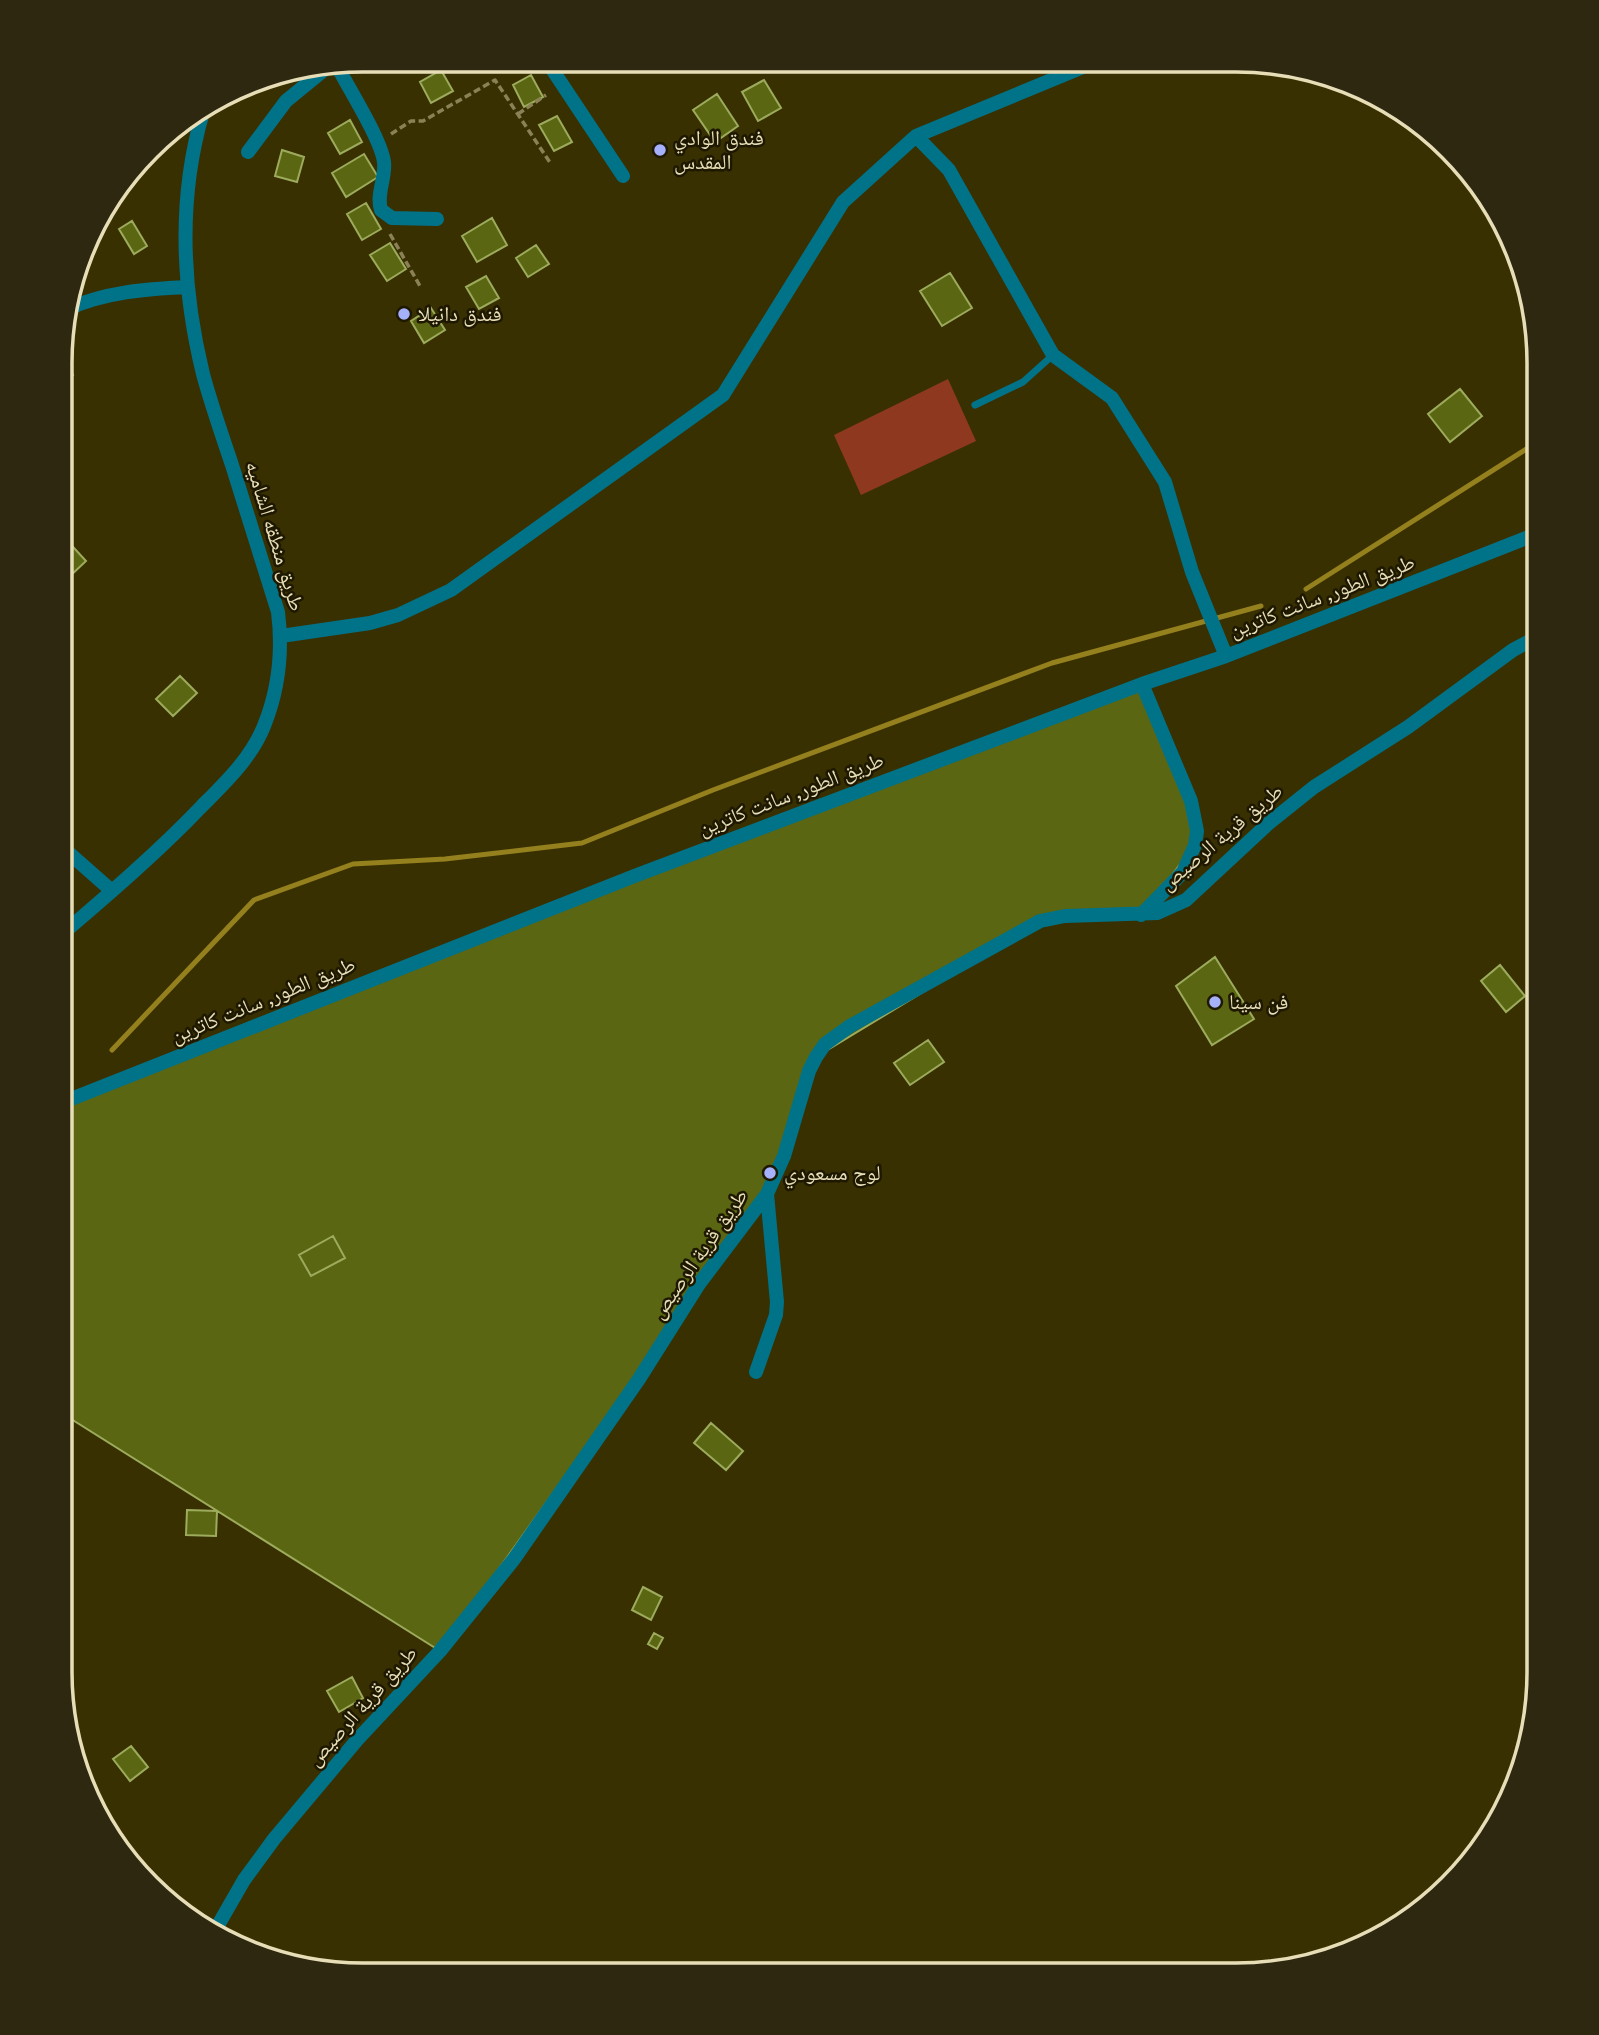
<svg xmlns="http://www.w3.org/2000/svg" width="1599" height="2035" font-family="'Roboto Serif','Noto Naskh Arabic',serif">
	<rect width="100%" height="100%" fill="#393002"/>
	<path fill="#8e391f" d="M948,379l28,62 -115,54 -27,-60z"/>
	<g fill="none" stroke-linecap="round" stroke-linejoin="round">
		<path stroke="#94801d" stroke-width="5" d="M1306,589l233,-148
			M112,1050l142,-150 99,-36 92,-5 137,-16 131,-53 339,-127 209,-57"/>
	</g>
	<path fill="#5b6612" stroke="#9dab5d" stroke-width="2" d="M441,70l12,21 -22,12 -11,-21z
		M531,75l12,22 -19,10 -11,-22z
		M764,80l17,28 -23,13 -16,-29z
		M717,94l21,32 -23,16 -22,-32z
		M557,116l15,26 -18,9 -15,-26z
		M350,120l12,22 -22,12 -12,-21z
		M282,150l22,7 -7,25 -22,-6z
		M364,154l14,23 -32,20 -14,-24z
		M366,203l15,26 -19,11 -15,-26z
		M492,218l15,27 -30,17 -15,-26z
		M132,221l15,25 -13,8 -15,-25z
		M390,243l16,26 -19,12 -17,-26z
		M536,245l13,19 -21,13 -12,-19z
		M950,273l22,35 -30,18 -22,-35z
		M486,276l13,22 -20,11 -13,-22z
		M431,308l14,22 -21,13 -13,-22z
		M67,360l6,15 -11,5v-17z
		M1460,389l22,27 -32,26 -22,-28z
		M62,535l24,26 -18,17 -6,-7z
		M180,676l17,17 -24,23 -17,-17z
		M1142,684l49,117 4,44 -54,70 -101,6 -224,136 -49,137 -327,457 -380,-239 1,-309z
		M1215,957l39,62 -42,26 -36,-59z
		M1500,965l25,31 -19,16 -25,-31z
		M928,1040l16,22 -34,23 -16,-22z
		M333,1236l12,22 -34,18 -12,-21z
		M711,1423l32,28 -17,19 -32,-27z
		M187,1510l30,1 -1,25 -30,-1z
		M643,1587l19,10 -11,23 -19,-10z
		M654,1633l9,5 -6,11 -9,-5z
		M352,1677l11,21 -24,14 -12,-21z
		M131,1746l17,21 -18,14 -17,-22z"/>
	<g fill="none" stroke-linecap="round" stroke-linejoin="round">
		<path stroke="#8a8157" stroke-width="3.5" stroke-dasharray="7 3.5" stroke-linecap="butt" d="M518,114l28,-19
			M391,134l20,-13h12l72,-41 56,84
			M390,234l30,52"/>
		<path stroke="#017389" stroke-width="7" d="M975,405l48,-23 30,-27"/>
		<path stroke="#017389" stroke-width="14" d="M546,60l77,116
			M336,64c12,23 45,75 48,98 2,16 -8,32 -3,48l11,8 45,1
			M916,136l179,-74
			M248,152l38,-51 44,-36
			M67,309c39,-17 78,-20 120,-22
			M281,636l89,-13 28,-8 53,-25 272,-195 120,-193 73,-66 33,34 104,185 59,43 53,84 27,90 34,84
			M61,846l51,45
			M1141,915l42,-43 12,-27 2,-14 -6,-30 -49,-117
			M61,935c48,-41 97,-83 141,-129 24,-24 49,-48 62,-80 15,-37 19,-74 14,-114 -15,-49 -31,-98 -46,-147 -10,-30 -21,-61 -29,-91 -21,-86 -25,-177 0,-262
			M61,1103l576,-228 505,-191 84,-28 313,-123
			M756,1372l20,-57 1,-13 -10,-108
			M213,1934l31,-54 30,-41 83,-99 83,-89 74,-92 125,-180 60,-95 68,-90 17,-38 25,-85 7,-14 9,-13 25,-18 190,-105 25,-5 92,-3 29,-13 83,-77 45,-36 94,-60 105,-77 26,-14"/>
	</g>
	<g fill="#a6b1fc" stroke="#1e1801" stroke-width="2.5">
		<circle cx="660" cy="150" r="7"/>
		<circle cx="404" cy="314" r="7"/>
		<circle cx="1215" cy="1002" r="7"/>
		<circle cx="770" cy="1173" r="7"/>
	</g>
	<g text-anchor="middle" stroke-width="5" stroke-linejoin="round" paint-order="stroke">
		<g font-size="21" fill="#e7deb8" stroke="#1e1801" text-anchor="start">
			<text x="674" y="145">فندق الوادي<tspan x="674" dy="24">المقدس</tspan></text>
			<text x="418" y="321">فندق دانيلا</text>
			<text x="1229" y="1009">فن سينا</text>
			<text x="784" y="1180">لوج مسعودي</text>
		</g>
		<g font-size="21" fill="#e7deb8" stroke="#1e1801">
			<text transform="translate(275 536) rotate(73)" y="7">طريق منطقه الشاميه</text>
			<text transform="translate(1322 596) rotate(-21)" y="7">طريق الطور, سانت كاترين</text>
			<text transform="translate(791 794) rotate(-21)" y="7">طريق الطور, سانت كاترين</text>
			<text transform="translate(1221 837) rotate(-40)" y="7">طريق قرية الرصيص</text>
			<text transform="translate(263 1000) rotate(-22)" y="7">طريق الطور, سانت كاترين</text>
			<text transform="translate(699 1254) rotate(-55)" y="7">طريق قرية الرصيص</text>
			<text transform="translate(362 1706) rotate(-48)" y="7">طريق قرية الرصيص</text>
		</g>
	</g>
	<path d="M0 0H1599V2035H0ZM363 72H1236A291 291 0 0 1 1527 363V1672A291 291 0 0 1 1236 1963H363A291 291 0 0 1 72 1672V363A291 291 0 0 1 363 72Z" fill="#2e2810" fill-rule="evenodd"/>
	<path fill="none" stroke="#e7deb8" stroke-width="3.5" d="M363 72H1236A291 291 0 0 1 1527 363V1672A291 291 0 0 1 1236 1963H363A291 291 0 0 1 72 1672V363A291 291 0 0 1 363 72Z"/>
</svg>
